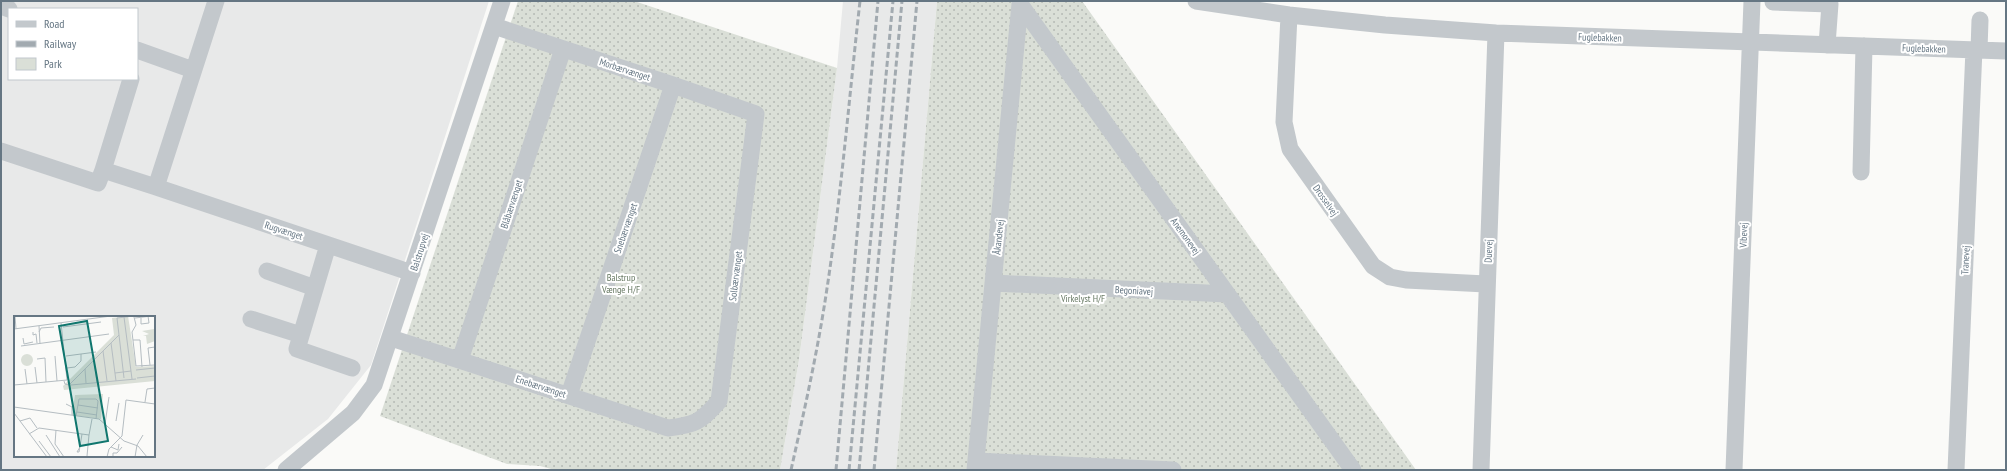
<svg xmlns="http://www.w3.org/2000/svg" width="2007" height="471" font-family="'PT Sans Narrow',sans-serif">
	<defs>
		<pattern id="green-dots" width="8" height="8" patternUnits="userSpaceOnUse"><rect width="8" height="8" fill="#dadfd7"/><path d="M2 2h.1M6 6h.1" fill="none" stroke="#b4b9b4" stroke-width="1.8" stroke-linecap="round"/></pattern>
	</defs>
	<rect width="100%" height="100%" fill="#fafaf8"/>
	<path fill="#e8e9e9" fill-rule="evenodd" d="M1,1h488l-118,364 -43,54 -65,51h-262zM9,9h128v70h-128zM15,317h139v139h-139z
		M843,1h94l-41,469h-116l19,-110 38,-292z"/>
	<path fill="url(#green-dots)" d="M518,1h116l203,67 -38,292 -19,110h-225l-15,-4 -33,-2 -127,-48z
		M937,1h145l334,469h-520z"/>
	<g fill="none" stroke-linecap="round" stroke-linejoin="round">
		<path stroke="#c3c8cc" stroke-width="17" d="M216,1l-60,186 256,86
			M1021,1l-1,3 333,466
			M1196,1l93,14 96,10 111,8 510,18
			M1773,2l57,2 -3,41
			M1,6l8,3
			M1289,15l-5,107 6,27 83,117 17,11 16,3 80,4
			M137,50l56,20
			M1979,50l1,-30
			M1,151l97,32 5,-13 53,17
			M103,170l28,-91
			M1861,172l3,-126
			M328,245l-31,104 55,19
			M267,271l48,17
			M993,283l234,11
			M251,319l50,16
			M391,338l277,90c27,-3 33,-6 51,-27l37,-287 -83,-29 -179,-59
			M460,360l103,-311
			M569,395l104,-310
			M976,461l197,9
			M286,470l67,-57 21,-28 128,-384
			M975,470l45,-466
			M1481,470l15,-437
			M1734,470l18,-469
			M1956,470l18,-421"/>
		<path stroke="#a2aab0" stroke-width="3" stroke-dasharray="6 3" stroke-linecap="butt" d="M791,470c13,-58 26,-116 35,-175 15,-97 23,-196 34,-294
			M836,470l42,-469
			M849,470l44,-469
			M859,470l43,-469
			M874,470l43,-469"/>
	</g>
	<g text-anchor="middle" stroke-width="4" stroke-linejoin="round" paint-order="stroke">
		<g font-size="10" fill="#657683" stroke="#fff">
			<text transform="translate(1600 37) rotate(2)" y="4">Fuglebakken</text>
			<text transform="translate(1924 48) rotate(2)" y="4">Fuglebakken</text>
			<text transform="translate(625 69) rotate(18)" y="4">Morbærvænget</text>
			<text transform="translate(1326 200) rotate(55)" y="4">Drosselvej</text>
			<text transform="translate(511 204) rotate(-72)" y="4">Blåbærvænget</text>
			<text transform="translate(625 228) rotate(-71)" y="4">Snebærvænget</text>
			<text transform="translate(284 230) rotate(18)" y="4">Rugvænget</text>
			<text transform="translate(1743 235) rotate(-88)" y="4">Vibevej</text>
			<text transform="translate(1186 236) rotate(54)" y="4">Anemonevej</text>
			<text transform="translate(998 237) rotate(-84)" y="4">Åkandevej</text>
			<text transform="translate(1488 251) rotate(-88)" y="4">Duevej</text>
			<text transform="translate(419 252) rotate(-72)" y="4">Balstrupvej</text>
			<text transform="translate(1965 260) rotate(-87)" y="4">Tranevej</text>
			<text transform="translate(735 276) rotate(-83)" y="4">Solbærvænget</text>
			<text transform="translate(1134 290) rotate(3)" y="4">Begoniavej</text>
			<text transform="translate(541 386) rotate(18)" y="4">Enebærvænget</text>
		</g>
		<g font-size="10" fill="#687a64" stroke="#fff">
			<text x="621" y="281">Balstrup<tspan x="621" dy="12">Vænge H/F</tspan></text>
			<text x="1083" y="302">Virkelyst H/F</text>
		</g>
	</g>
	<g transform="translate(14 316)">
		<rect width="141" height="141" fill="#fafaf8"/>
		<path d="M114,0l8,51 19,-1v15l-91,9 -1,-4 51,-51 -2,-17zM140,13l1,12 -8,3 -1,-8h-3l6,-2 -7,-3zM7 44a6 6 0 1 1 12 0a6 6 0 1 1-12 0ZM89,78l-2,25 -29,-4 3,-20z" fill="#dadfd7"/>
		<path fill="none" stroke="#b5bdc2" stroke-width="1" d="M1,0l1,13M110,1l8,62M120,1l2,8 -4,7 4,34 19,-1M121,2l17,-2M127,2v6l8,-1 -1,-7M25,10l1,18M49,11l38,-5M0,13l97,-13M19,16v3l3,-1 1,9M25,16l2,-4 13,-1M9,22l1,6 9,-2M119,24h7l2,27M97,27l5,38M7,30l88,-12M89,35l4,30M41,40l2,25M52,40l30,-4M23,43l8,-1 1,24M80,44l3,23M136,49l-2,-17 7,-1M21,51l2,16M53,52l8,-1 6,-6v-7M11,53l2,15M71,53l1,14M122,54l19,-2M101,57l16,-2M110,62l-7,-60 17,-2M123,62l18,-2M50,65l1,3 4,1 50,-50M0,69l53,-5 -6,-57M57,69l65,-6M131,86l2,-13 8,-1M52,88l6,3v8M64,89l20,3M0,91l85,12 25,22 14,5 9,11M63,96l20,3M0,97l33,44M62,100l3,-17h17l2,2 -2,18M6,105l10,-3 7,10M102,105l3,-18M91,108l4,-27M42,114l-1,14 9,13M15,118l10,-6 50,7 3,-16M32,119l14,22M25,125l12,16M66,131l-3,5h2l3,-18M97,131l7,3 1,-6M73,140l2,-21M93,141l2,-8 13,-13 4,-36 29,4M99,141v-4h4l5,-6M121,141l2,-12 6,-10"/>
		<path fill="#0f766e" fill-opacity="0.15" stroke="#0f766e" stroke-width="2" d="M73,5l21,120 -28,5 -21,-120z"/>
		<rect width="141" height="141" fill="none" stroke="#657683" stroke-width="2"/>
	</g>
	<rect width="2007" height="471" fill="none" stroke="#657683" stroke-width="4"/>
	<rect x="8" y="8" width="130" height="72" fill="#ffffff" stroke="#c1c8cd"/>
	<rect x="16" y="21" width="20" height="6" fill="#c3c8cc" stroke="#c1c8cd"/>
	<text x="44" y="28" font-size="12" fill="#657683">Road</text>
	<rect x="16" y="41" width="20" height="6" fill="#a2aab0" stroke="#c1c8cd"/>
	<text x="44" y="48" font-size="12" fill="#657683">Railway</text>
	<rect x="16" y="58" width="20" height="12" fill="#dadfd7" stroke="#c1c8cd"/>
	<text x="44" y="68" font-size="12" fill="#657683">Park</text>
</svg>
